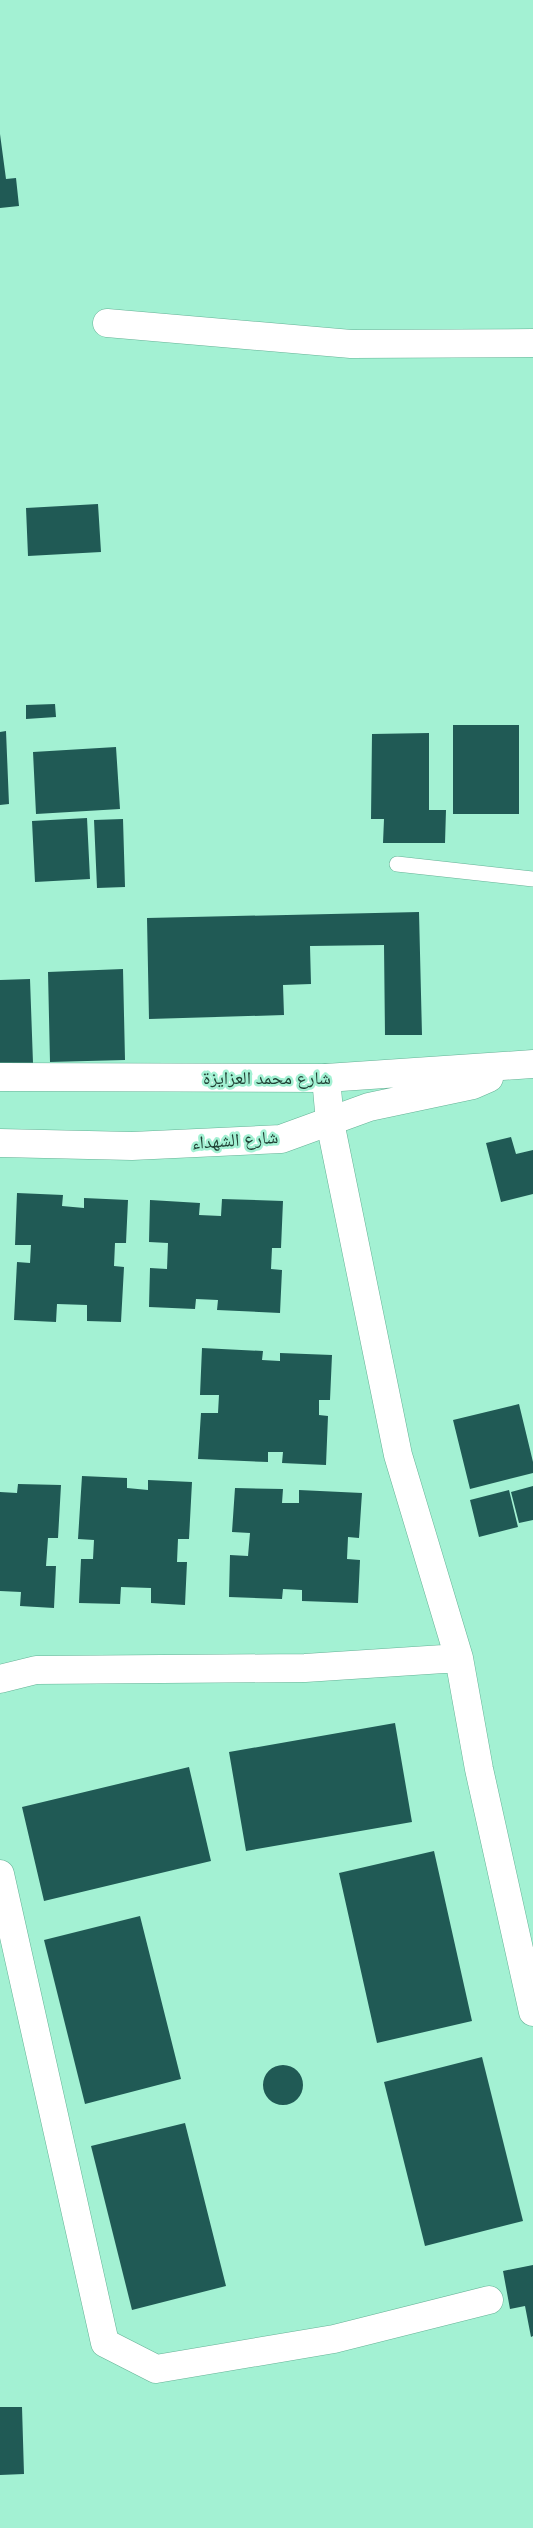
<svg xmlns="http://www.w3.org/2000/svg" width="533" height="2528" font-family="Poppins,'Noto Naskh Arabic',sans-serif">
	<rect width="100%" height="100%" fill="#a3f1d3"/>
	<path fill="#205a55" d="M0,134l6,45 10,-1 3,28 -19,2z
		M98,504l3,48 -73,4 -2,-48z
		M55,704l1,13 -30,2v-14z
		M453,725h66v89h-66z
		M6,731l3,73 -9,1v-73z
		M429,733v77h17l-1,33h-62l1,-24h-13l1,-85z
		M116,747l4,62 -84,5 -3,-62z
		M87,818l3,61 -55,3 -3,-61z
		M123,819l2,68 -28,1 -3,-68z
		M419,912l3,123h-37l-1,-90 -74,1 1,38 -28,1 1,30 -135,4 -2,-101z
		M123,969l2,91 -75,2 -2,-90z
		M30,979l3,84 -33,2v-85z
		M511,1137l5,17 17,-4v44l-32,8 -15,-59z
		M17,1193l46,2 -1,11 22,2v-10l44,2 -2,43h-11l-1,23 10,1 -3,55 -34,-1v-16l-30,-1 -1,18 -42,-2 3,-58 13,1 1,-18h-16z
		M222,1199l61,2 -2,47h-9l-1,21 11,1 -2,43 -63,-3 1,-10 -22,-1 -1,10 -46,-2 1,-39 17,1 1,-26 -19,-1 1,-42 50,3 -1,12 22,1z
		M202,1348l61,3 -1,9 18,1v-8l52,2 -2,45h-11v15l9,1 -2,49 -44,-2 1,-11h-15v10l-70,-3 3,-46h17l1,-18h-19z
		M519,1404l14,58v11l-63,16 -17,-69z
		M82,1476l45,2v10l21,2v-10l44,2 -3,57h-11l-1,23h10l-2,43 -34,-2v-15l-30,-1 -1,17 -41,-1 2,-44h12l1,-19 -16,-1z
		M18,1484l43,1 -3,53h-10l-2,28h10l-2,42 -34,-2 1,-14 -21,-1v-99l17,1z
		M533,1486v34l-14,3 -8,-31z
		M235,1488l48,1 -1,14h17v-13l63,3 -3,45 -11,-1 -1,22 13,1 -2,43 -56,-2v-11l-19,-1 -1,10 -53,-2 1,-42 18,1 2,-23 -18,-1z
		M509,1490l9,37 -39,10 -9,-37z
		M395,1723l17,99 -166,29 -17,-99z
		M189,1767l22,94 -167,40 -22,-94z
		M434,1851l38,170 -95,22 -38,-170z
		M140,1916l41,163 -96,25 -41,-164z
		M482,2057l41,164 -98,25 -41,-164z
		M263 2085a20 20 0 1 1 40 0a20 20 0 1 1-40 0Z
		M185,2123l41,163 -94,24 -41,-164z
		M533,2265v71l-2,1 -6,-31 -15,3 -7,-38z
		M0,2407h22l2,67 -24,1z"/>
	<g fill="none" stroke-linecap="round" stroke-linejoin="round">
		<g stroke="#65b296" stroke-width="16">
			<path id="service" d="M397,864l136,15"/>
		</g>
		<g stroke="#65b296" stroke-width="29">
			<path id="minor" d="M107,323l244,21 182,-1
				M326,1078l4,44 68,333 61,203 20,111 54,243
				M0,1679l36,-9 269,-2 154,-10
				M0,1874l105,469 51,26 178,-30 155,-39"/>
		</g>
		<g stroke="#65b296" stroke-width="29">
			<path id="secondary" d="M0,1077l326,1 207,-14
				M0,1143l132,3 149,-7 88,-32 104,-22 16,-7"/>
		</g>
		<use href="#service" stroke="#fff" stroke-width="15"/>
		<use href="#minor" stroke="#fff" stroke-width="28"/>
		<use href="#secondary" stroke="#fff" stroke-width="28"/>
	</g>
	<g text-anchor="middle" stroke-width="5" stroke-linejoin="round" paint-order="stroke">
		<g font-size="18" fill="#204034" stroke="#a3f1d3">
			<text x="267" y="1084">شارع محمد العزايزة</text>
			<text transform="translate(235 1140) rotate(-4)" y="6">شارع الشهداء</text>
		</g>
	</g>
</svg>
